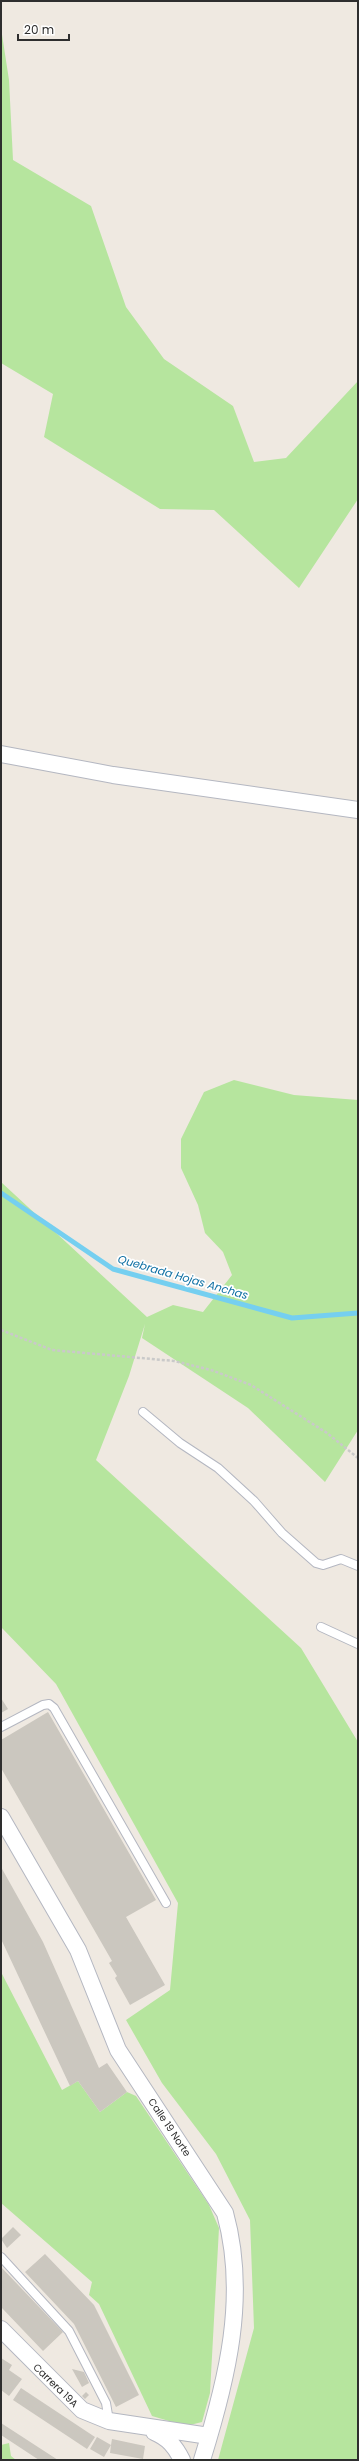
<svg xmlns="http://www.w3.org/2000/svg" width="359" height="2461" font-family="Poppins,sans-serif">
	<rect width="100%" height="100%" fill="#efe9e1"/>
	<path fill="#b6e59e" d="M1,28l8,52 4,80 78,46 35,101 38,52 69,47 21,56 32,-4 72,-77v118l-59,89 -85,-78 -54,-1 -116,-72 9,-43 -52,-31z
		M234,1080l60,15 64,5v330l-33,52 -77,-74 -106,-70 3,-14 -16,52 -33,84 205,188 57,94v718h-140l36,-132 -4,-108 -34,-66 -54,-71 -36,-63 44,-30 8,-87 -122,-219 -55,-57v-445l146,135 26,-12 30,7 29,-37 -9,-23 -18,-19 -7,-28 -17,-37v-29l23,-47z
		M1,1972l61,118 16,-9 22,31 27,-20 9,4 73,109 10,23 -9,165 -8,29 -16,4 -34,-10 -53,-112 -10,-9 3,-13 -91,-79z
		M9,2443l2,13 5,4h-15v-15z"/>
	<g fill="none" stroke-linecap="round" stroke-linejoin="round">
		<path stroke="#75cff0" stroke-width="5" d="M1,1193l112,76 179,49 66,-5"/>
	</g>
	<path fill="#cbc7bf" d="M1,1698l7,11 -7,4z
		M48,1712l108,188 -30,17 39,68 -35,20 -15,-27 2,-2 -8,-13 3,-2 -111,-193v-28z
		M1,1867l42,75 56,126 8,-5 20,29 -27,20 -22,-31 -8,5 -69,-147z
		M13,2227l8,8 -14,13 -6,-9z
		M45,2254l49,51 45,90 -23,12 -42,-83 -49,-52z
		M1,2267l62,65 -20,19 -42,-44z
		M1,2358l11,7 -3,5 13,9 -13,17 -8,-6z
		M72,2369l12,3 5,11 -7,4z
		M21,2388l74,49 -8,12 -74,-49z
		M86,2392l3,3 -4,4 -3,-3z
		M1,2423l57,37h-19l-38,-25z
		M97,2437l14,8 1,-6 33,7 -2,13 -33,-6 1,-8 -7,12 -14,-8z"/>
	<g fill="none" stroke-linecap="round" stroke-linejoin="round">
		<g stroke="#b4b7c1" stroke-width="10">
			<path id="service" d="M143,1412l37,31 38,25 36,33 28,32 34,30 7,2 18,-6 17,7
				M321,1627l37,17
				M1,1727l42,-22 6,-1 5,4 112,195
				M1,2257l68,74 37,72 3,18"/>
		</g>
		<g stroke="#b4b7c1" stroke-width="18">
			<path id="minor" d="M1,754l112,21 245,35
				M1,1817l77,133 40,100 107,163c23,83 2,167 -23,247
				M1,2329l81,81 27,11 100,15
				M154,2432c14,6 21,14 28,28"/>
		</g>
		<path stroke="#c9c9c9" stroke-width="2.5" stroke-dasharray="3 2" stroke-linecap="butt" d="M1,1330l51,20 122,11 37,9 40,15 76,48 31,25"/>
		<use href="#service" stroke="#fff" stroke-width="8"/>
		<use href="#minor" stroke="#fff" stroke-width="16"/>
	</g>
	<g text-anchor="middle" stroke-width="3.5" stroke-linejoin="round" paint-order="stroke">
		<g font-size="10" fill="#2e2e2e" stroke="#fff">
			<text transform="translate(170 2127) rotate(56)" y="4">Calle 19 Norte</text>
			<text transform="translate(56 2385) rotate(44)" y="4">Carrera 19A</text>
		</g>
		<g font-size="11" font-style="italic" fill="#0d6fa3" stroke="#fff">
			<text transform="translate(183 1277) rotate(16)" y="4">Quebrada Hojas Anchas</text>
		</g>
	</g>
	<rect width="359" height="2461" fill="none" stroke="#2e2e2e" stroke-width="4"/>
	<path d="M18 34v6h51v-6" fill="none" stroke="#2e2e2e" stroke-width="2"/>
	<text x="24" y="34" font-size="12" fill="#2e2e2e" stroke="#ffffff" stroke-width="3" paint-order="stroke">20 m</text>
</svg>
